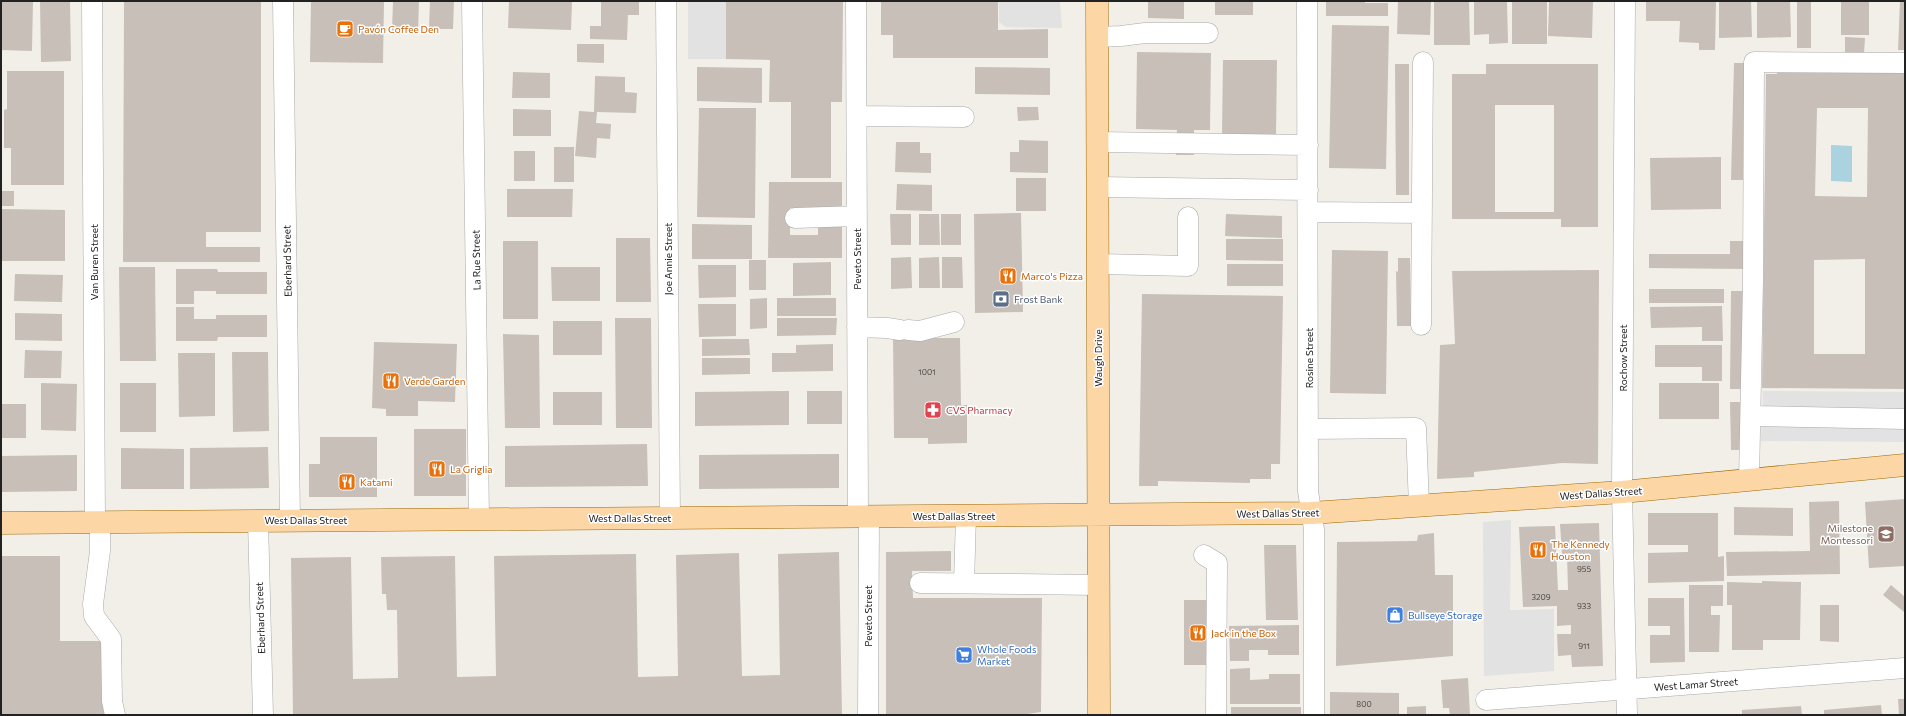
<svg xmlns="http://www.w3.org/2000/svg" width="1906" height="716" font-family="Commissioner,sans-serif">
	<rect width="100%" height="100%" fill="#f2efe9"/>
	<path fill="#e2e2e2" d="M688,1h38v58h-38z
		M999,1h61l2,27 -56,-1 -7,-5z
		M1763,391l142,1v50l-144,-1z
		M1511,520l-1,90 44,-1v62l-70,5 -1,-154z"/>
	<path fill="#aad3df" d="M1831,145l21,1v36l-21,-1z"/>
	<path fill="#c7bfb8" fill-rule="evenodd" d="M1,1h32l-1,50 -31,-1z
		M40,1h30l1,60 -30,1z
		M124,1h137v231h-55v15h54v15h-137z
		M311,1h73l-1,62 -73,-1z
		M393,1h26l-1,31 -26,-1z
		M430,1h24l-1,28h-24z
		M509,1h63l-1,29 -63,-2z
		M601,1h38v14h-11l-1,25 -37,-1v-13h11z
		M726,1h117l-1,101h-11v76h-40v-76h-22l1,-42 -44,-1z
		M881,1h117v29l50,-1v29h-155v-23h-12z
		M1148,1h36v18l-36,-1z
		M1215,1h38v14h-38z
		M1326,1h39v2h23v13h-62z
		M1398,1h33l-1,34 -33,-1z
		M1434,1h35l1,44h-36z
		M1474,1h33l1,42 -19,1v-10l-15,1z
		M1512,1h35v43h-35z
		M1549,1h44l-1,37 -44,-2z
		M1646,1h70l-1,49h-16v-7l-20,-1 1,-21h-34z
		M1719,1h32l1,36 -33,1z
		M1757,1h33l1,36 -34,1z
		M1797,1h14v47h-14z
		M1841,1h28v34h-28z
		M1900,1h5v49h-7z
		M1332,25l57,1 -3,143 -57,-1z
		M1845,37l20,1 -1,15h-19z
		M577,44h27v19l-27,-1z
		M1137,52l74,1 -1,77h-16v25h-18l1,-25 -41,-1z
		M1223,60h54l-1,75h-54z
		M1734,63h14l-4,117h-13z
		M1395,64h14v131h-13z
		M1486,64h112v163h-37v-8h-109v-145h34zM1495,105h59v107h-59z
		M697,67l65,1v35l-65,-2z
		M975,67l75,1v27l-75,-1z
		M1777,70l128,1v318l-143,-1 4,-314h11zM1817,108h51l-1,89 -52,-1zM1865,259v95h-51v-94z
		M7,71h57v114h-53v-37h-7v-38l3,-1z
		M513,72l37,1v25h-38z
		M595,76l30,1v15l12,1 -1,20 -39,-1 -1,11 15,1 -1,15 -13,-1 -1,20 -21,-2 4,-45 15,1z
		M1017,107h21l1,13 -21,1z
		M699,108h57l-1,110 -58,-1z
		M513,109l38,1v26h-38z
		M1019,140l29,1v32l-38,-1v-20h9z
		M896,142h24v11h11v20l-36,-1z
		M554,147h20v35h-20z
		M514,151h21v30h-21z
		M1721,157v52l-70,1 -1,-52z
		M1016,178h30v33h-30z
		M769,182h73v27l-52,-1v27h28v-9h24v32h-74z
		M897,184l35,1v26l-36,-1z
		M507,189h66l-1,28h-65z
		M1,191h13v15h-13z
		M1,209l64,1v51h-64z
		M1021,213l2,99 -48,1 -1,-99z
		M890,214h21v31h-20z
		M919,214h20l1,31h-21z
		M941,214h20v31h-20z
		M1226,214l56,2v22l-57,-2z
		M692,224l60,1v34h-60z
		M616,238h34l1,64h-35z
		M1226,239h57v22l-57,-1z
		M503,241h35v78h-35z
		M1730,241h15v28l-96,-1v-14h81z
		M1332,250l56,1 -2,143 -56,-1z
		M911,257l1,31 -21,1v-31z
		M939,257l1,31h-21v-30z
		M942,257h20l1,31h-21z
		M1398,258h12l1,68h-14l-1,-55 2,1z
		M749,260h17v30h-17z
		M831,262v33l-38,1v-33z
		M1227,264h56v22h-56z
		M698,265h38v32l-37,1z
		M119,267h36l1,94h-36z
		M551,267h49v34h-48z
		M176,269h41l1,3h49v22h-51v-3h-22v13h-18z
		M1599,270l-1,194 -36,-1 -88,9v5l-37,2 3,-134 15,-1 -3,-73z
		M15,274l48,1 -1,27 -48,-1z
		M1649,289h75v14h-75z
		M1731,291h13l-1,98h-13z
		M1142,294l141,2 -3,168h-9v15h-21v4l-92,-2v5h-19z
		M767,298v30l-17,1v-30z
		M777,298h59v18h-59z
		M698,304h38v32l-37,1z
		M1722,306l1,35h-21v-14l-51,1 -1,-21z
		M176,307h18v12h22v-4h51v22h-49l-1,4h-41z
		M15,313l47,1v27l-47,-1z
		M615,318h36l1,110h-36z
		M777,318h60l-1,17 -59,1z
		M553,321h49v34h-49z
		M503,334l36,1 1,93h-35z
		M893,338h67l1,67h6v38l-39,1v-6h-34z
		M702,339h47l1,16 -48,1z
		M374,342l83,2 -2,58 -37,-1v15h-32v-7l-14,-1z
		M833,344v27l-61,1v-19h24v-8z
		M1655,345h67v36h-20v-14h-47z
		M25,350l37,1 -1,27h-37z
		M232,352h36l1,79 -36,1z
		M178,353h37v63l-36,1z
		M702,358h48v16l-48,1z
		M41,383l36,1 -1,47 -35,-1z
		M120,383h36v49h-36z
		M1659,383h60v36h-60z
		M789,391v34l-94,1v-34z
		M807,391h35v33h-35z
		M553,392h49v33h-49z
		M1730,402h12l1,48h-12z
		M1,404h25v34h-25z
		M414,429h52v67h-52z
		M320,437h57v60h-68v-33h11z
		M647,444l1,42 -143,1v-41z
		M268,447l1,41 -79,1v-41z
		M121,448l63,1v40h-63z
		M839,454v34l-140,1v-34z
		M77,455v36l-76,1v-36z
		M1905,499v67l-36,2 -4,-66z
		M1839,501l1,73 -113,2 -1,-24 84,-1 -1,-49z
		M1734,507l59,1v28l-59,-1z
		M1648,513h70v44l6,-1v25l-76,2v-30l40,-1v-7h-40z
		M1599,523l4,143 -31,1 -1,-12 -13,1 -1,-22h14v-9l-14,1v-20l-34,1 -4,-80 36,-1 3,64h10l-1,-36h-5l-2,-30z
		M1434,533l1,42h18v81l-117,10 1,-124 80,-1 1,-6z
		M1264,545h32l2,75h-32z
		M951,551v20h-39l1,27h129l-1,114 -20,3h-135v-163z
		M839,552l3,163h-549l-2,-157 60,-1 2,122 45,-1 -1,-68h-10l-1,-16h-4l-1,-37 74,-1 2,121 39,-1 -2,-120 142,-2 2,123 40,-1 -2,-121 63,-2 3,123 38,-1 -2,-121z
		M1,556h59v85h45l1,74h-105z
		M1762,581l39,1 -1,58h-37v10h-31v-45h-5v-23l35,1z
		M1689,585h34v21h-12v9h9l-1,37h-30z
		M1891,585l14,12 -1,15 -21,-17z
		M1648,598h36l1,64 -35,1v-28h20v-9h-22z
		M1184,600h29v65h-29z
		M1820,605h19v37l-19,-1z
		M1299,625v30h-31v-5h-19v11h-19l-1,-35z
		M1250,668v12l19,-1v-5h31v30h-70v-35z
		M1468,678l2,37h-20l-1,-7h-6l-2,-28z
		M1330,692l69,1v22h-69z
		M1898,699h7v16h-6z
		M1881,705l1,10h-58v-5z
		M1426,706v9h-19v-8z
		M1801,706l1,9h-60v-5z
		M1231,707h70v8h-70z"/>
	<g fill="none" stroke-linecap="round" stroke-linejoin="round">
		<g stroke="#a9a9a9" stroke-width="21">
			<path id="minor" d="M92,1l3,521
				M283,1l7,520
				M472,1l7,518
				M666,1l4,517
				M856,1l2,516
				M1307,1l1,490 6,38v186
				M1625,1l-3,491 5,223
				M1097,37l24,-1 24,-3h63
				M857,116l107,1
				M1098,142l210,3
				M1098,187l210,3
				M1308,212l114,1
				M795,218l62,-2
				M1098,264l90,2v-49
				M1421,325l2,-263
				M857,327l30,1 13,2
				M908,330l12,1 34,-9
				M1751,416l154,3
				M1308,429l108,-1 3,78
				M1749,480l4,-199 1,-219 151,1
				M258,521l5,194
				M100,522v29l-7,53 1,12 17,23 1,62 3,14
				M1204,555l13,8 -1,152
				M920,583l179,2
				M964,583l2,-67
				M1486,700l419,-32
				M868,715l1,-198"/>
		</g>
		<g stroke="#a06b00" stroke-width="23">
			<path id="major" d="M1097,1l2,714
				M1,523l1310,-10 311,-21 283,-27"/>
		</g>
		<use href="#minor" stroke="#fff" stroke-width="20"/>
		<use href="#major" stroke="#fcd6a4" stroke-width="22"/>
	</g>
	<defs>
		<g id="cafe-square" transform="scale(0.9)"><rect x="-9" y="-9" width="18" height="18" rx="4" fill="#e8710a" stroke="#fff"/><path d="M-5.5-4.5H6V0H3Q3 3.5 0 3.5H-2.5Q-5.5 3.5-5.5 0ZM3-3.2v2h1.7v-2ZM-6 4.5H4V6H-6Z" fill="#fff"/></g>
		<g id="restaurant-square" transform="scale(0.9)"><rect x="-9" y="-9" width="18" height="18" rx="4" fill="#e8710a" stroke="#fff"/><path d="M-5-6h1v4h1v-4h1v4h1v-4h1v5L-1.5 .5V6h-2V.5L-5-1ZM5-6V6H3V1.5H1.5Q1.5-4 5-6Z" fill="#fff"/></g>
		<g id="bank-square" transform="scale(0.9)"><rect x="-9" y="-9" width="18" height="18" rx="4" fill="#5c6f8a" stroke="#fff"/><path d="M-6-4H6V4H-6ZM0-2.3a2.3 2.3 0 1 0 0 4.6a2.3 2.3 0 1 0 0-4.6Z" fill="#fff"/></g>
		<g id="pharmacy-square" transform="scale(0.9)"><rect x="-9" y="-9" width="18" height="18" rx="4" fill="#e0444e" stroke="#fff"/><path d="M-2-6h4v4h4v4h-4v4h-4v-4h-4v-4h4Z" fill="#fff"/></g>
		<g id="school-square" transform="scale(0.9)"><rect x="-9" y="-9" width="18" height="18" rx="4" fill="#8d6e63" stroke="#fff"/><path d="M0-5L7-2L0 1L-7-2ZM-4 1L0 2.5L4 1V4Q0 6-4 4Z" fill="#fff"/></g>
		<g id="shop-square" transform="scale(0.9)"><rect x="-9" y="-9" width="18" height="18" rx="4" fill="#3f7fe0" stroke="#fff"/><path d="M-5-2.5h2.3a2.7 3.5 0 0 1 5.4 0H5L5.5 6h-11ZM-1.5-2.5h3a1.5 2.3 0 0 0-3 0Z" fill="#fff"/></g>
		<g id="supermarket-square" transform="scale(0.9)"><rect x="-9" y="-9" width="18" height="18" rx="4" fill="#3f7fe0" stroke="#fff"/><path d="M-6-5.5h2.5l.6 2H6L4.5 2H-2.5L-4.4-4H-6ZM-1.5 3.2a1.3 1.3 0 1 0 .1 0ZM3 3.2a1.3 1.3 0 1 0 .1 0Z" fill="#fff"/></g>
	</defs>
	<g fill-rule="evenodd">
		<use href="#cafe-square" x="345" y="29"/>
		<use href="#restaurant-square" x="1008" y="276"/>
		<use href="#bank-square" x="1001" y="299"/>
		<use href="#restaurant-square" x="391" y="381"/>
		<use href="#pharmacy-square" x="933" y="410"/>
		<use href="#restaurant-square" x="437" y="469"/>
		<use href="#restaurant-square" x="347" y="482"/>
		<use href="#school-square" x="1886" y="534"/>
		<use href="#restaurant-square" x="1538" y="550"/>
		<use href="#shop-square" x="1395" y="615"/>
		<use href="#restaurant-square" x="1198" y="633"/>
		<use href="#supermarket-square" x="964" y="655"/>
	</g>
	<g text-anchor="middle" stroke-width="3" stroke-linejoin="round" paint-order="stroke">
		<g font-size="8" fill="#4b4948">
			<text x="927" y="375">1001</text>
			<text x="1584" y="572">955</text>
			<text x="1541" y="600">3209</text>
			<text x="1584" y="609">933</text>
			<text x="1584" y="649">911</text>
			<text x="1364" y="707">800</text>
		</g>
		<g font-size="10" fill="#c56008" stroke="#fff" text-anchor="start">
			<text x="358" y="33">Pavón Coffee Den</text>
			<text x="1021" y="280">Marco's Pizza</text>
			<text x="404" y="385">Verde Garden</text>
			<text x="450" y="473">La Griglia</text>
			<text x="360" y="486">Katami</text>
			<text x="1551" y="548">The Kennedy<tspan x="1551" dy="12">Houston</tspan></text>
			<text x="1211" y="637">Jack in the Box</text>
		</g>
		<g font-size="10" fill="#222" stroke="#fff">
			<text transform="translate(668 259) rotate(-90)" y="4">Joe Annie Street</text>
			<text transform="translate(857 259) rotate(-90)" y="4">Peveto Street</text>
			<text transform="translate(476 260) rotate(-91)" y="4">La Rue Street</text>
			<text transform="translate(287 261) rotate(-91)" y="4">Eberhard Street</text>
			<text transform="translate(94 262) rotate(-90)" y="4">Van Buren Street</text>
			<text transform="translate(1098 358) rotate(-90)" y="4">Waugh Drive</text>
			<text transform="translate(1309 358) rotate(-90)" y="4">Rosine Street</text>
			<text transform="translate(1623 358) rotate(-90)" y="4">Rochow Street</text>
			<text transform="translate(1601 493) rotate(-4)" y="4">West Dallas Street</text>
			<text transform="translate(1278 513) rotate(-1)" y="4">West Dallas Street</text>
			<text x="954" y="520">West Dallas Street</text>
			<text x="630" y="522">West Dallas Street</text>
			<text x="306" y="524">West Dallas Street</text>
			<text transform="translate(868 616) rotate(-90)" y="4">Peveto Street</text>
			<text transform="translate(260 618) rotate(-92)" y="4">Eberhard Street</text>
			<text transform="translate(1696 684) rotate(-4)" y="4">West Lamar Street</text>
		</g>
		<g font-size="10" fill="#4e5e75" stroke="#fff" text-anchor="start">
			<text x="1014" y="303">Frost Bank</text>
		</g>
		<g font-size="10" fill="#be3a42" stroke="#fff" text-anchor="start">
			<text x="946" y="414">CVS Pharmacy</text>
		</g>
		<g font-size="10" fill="#785e54" stroke="#fff" text-anchor="end">
			<text x="1873" y="532">Milestone<tspan x="1873" dy="12">Montessori</tspan></text>
		</g>
		<g font-size="10" fill="#366cbe" stroke="#fff" text-anchor="start">
			<text x="1408" y="619">Bullseye Storage</text>
			<text x="977" y="653">Whole Foods<tspan x="977" dy="12">Market</tspan></text>
		</g>
	</g>
	<rect width="1906" height="716" fill="none" stroke="#222222" stroke-width="4"/>
</svg>
